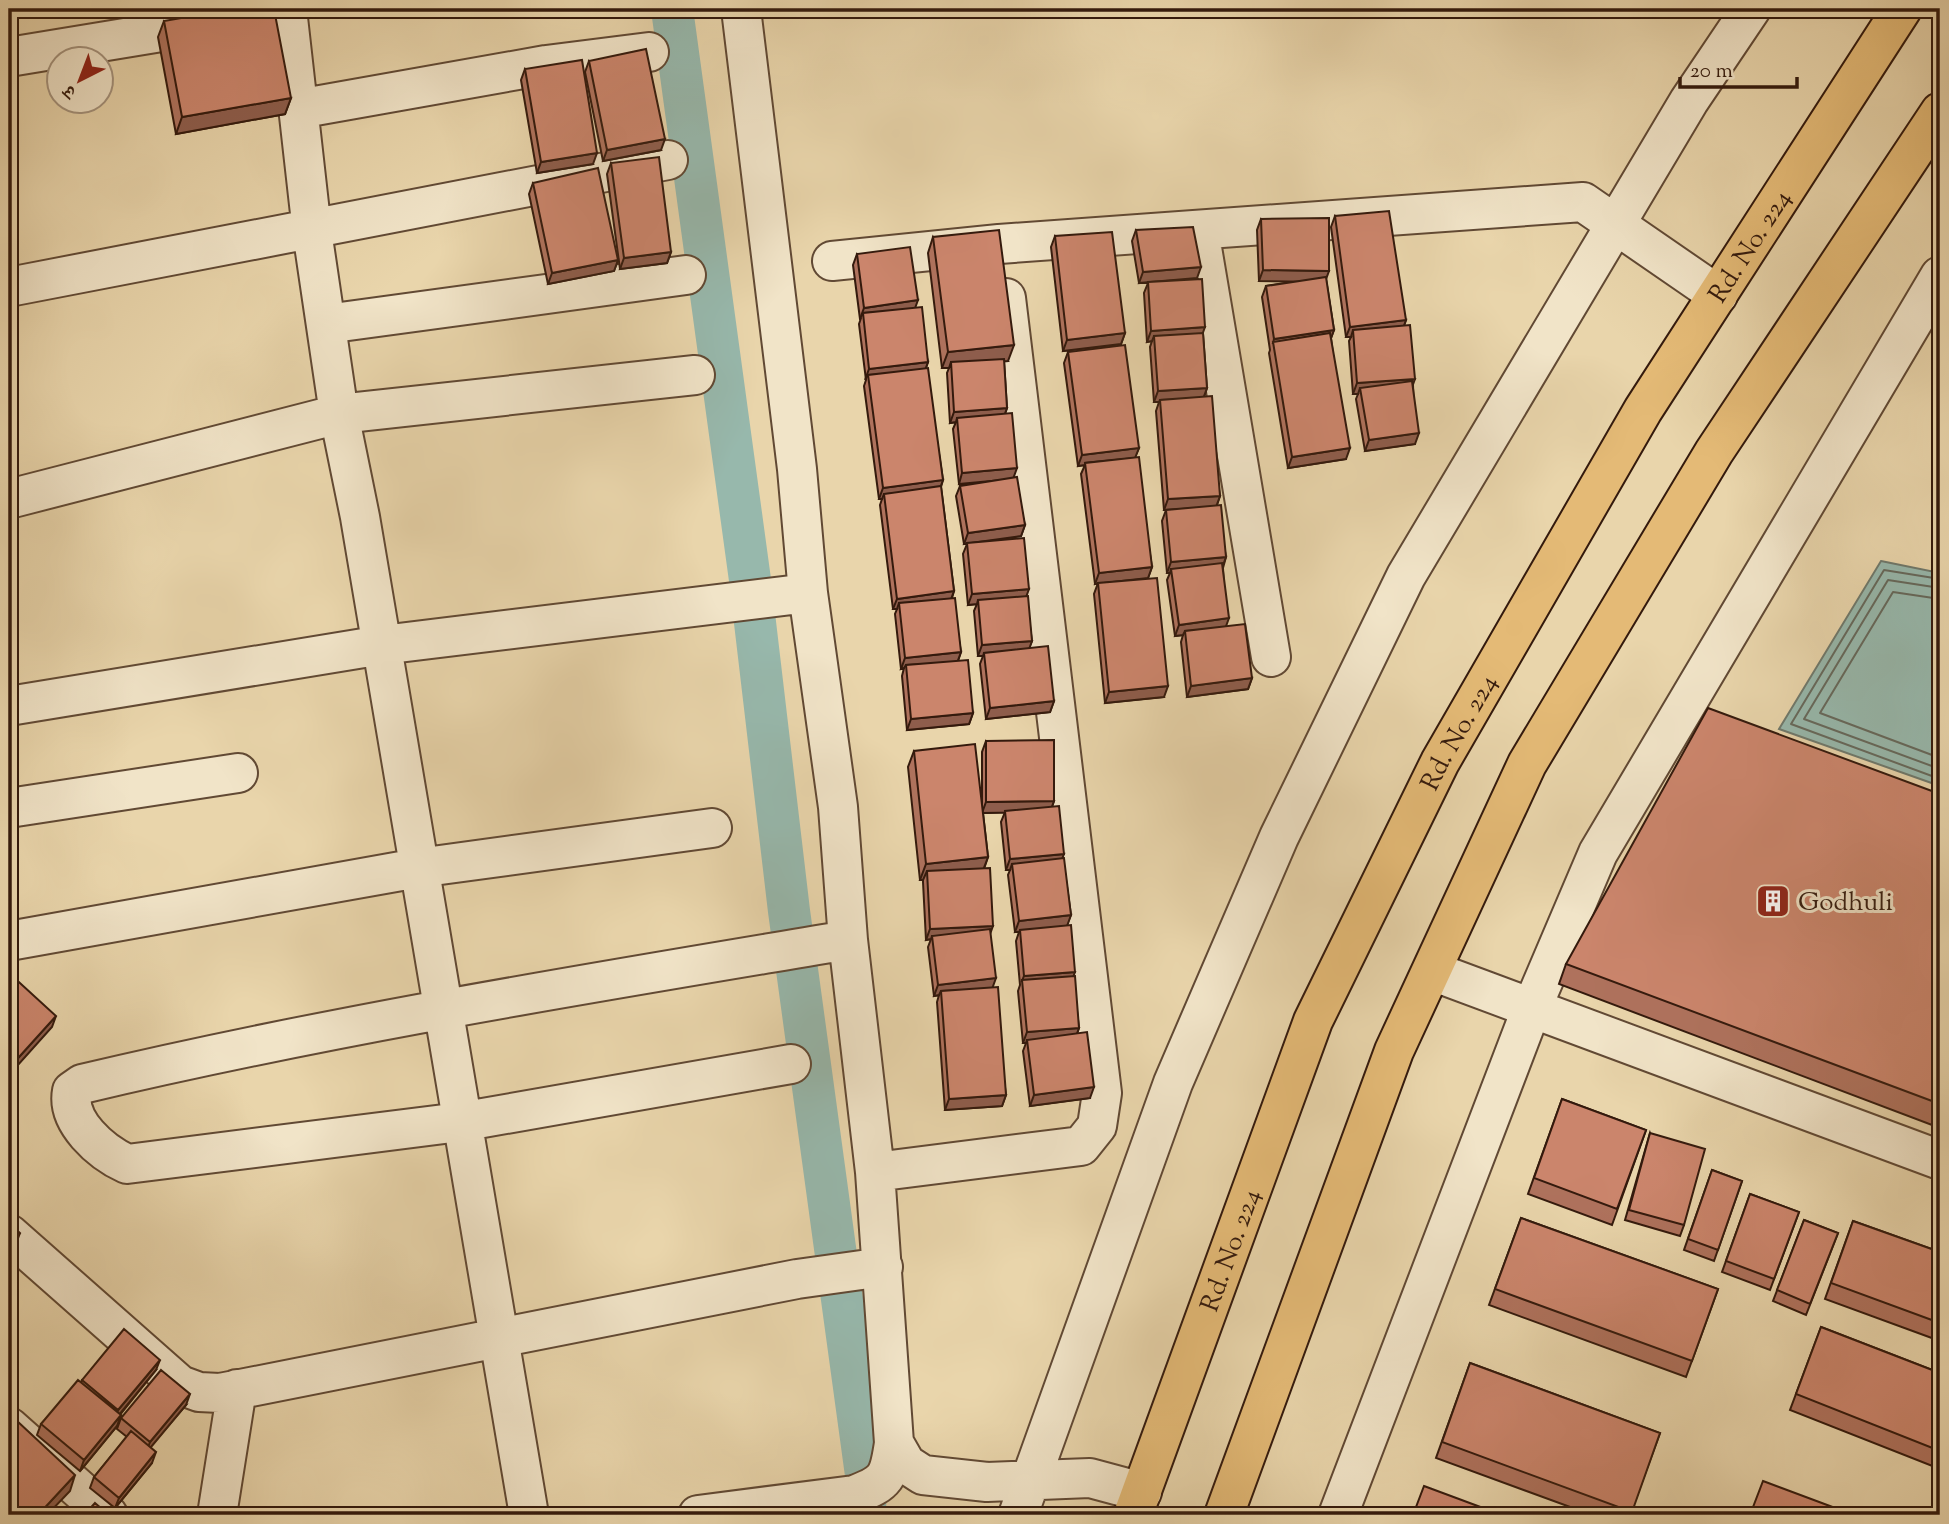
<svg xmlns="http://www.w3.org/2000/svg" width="1949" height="1524" font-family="'Sorts Mill Goudy','Noto Serif Devanagari',serif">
	<rect width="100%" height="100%" fill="#e9d5ab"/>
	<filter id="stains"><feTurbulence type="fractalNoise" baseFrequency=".00286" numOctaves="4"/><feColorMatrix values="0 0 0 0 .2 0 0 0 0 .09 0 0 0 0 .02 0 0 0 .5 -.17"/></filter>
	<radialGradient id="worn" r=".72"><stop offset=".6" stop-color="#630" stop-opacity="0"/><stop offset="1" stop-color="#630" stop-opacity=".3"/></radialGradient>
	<path fill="#97b8ac" stroke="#6f796c" stroke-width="2" d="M1881,561l59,12v213l-161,-57z"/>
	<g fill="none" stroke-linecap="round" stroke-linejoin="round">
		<path stroke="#66695c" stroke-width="2" d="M1940,579l-56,-9 -93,154 149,55
			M1940,588l-52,-8 -84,139 136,50
			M1940,599l-47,-7 -73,121 120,45"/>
		<path stroke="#97b8ac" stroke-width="42" d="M672,9l78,571 39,331 77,564 -1,40"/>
		<g stroke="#614934" stroke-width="42">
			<path id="street" d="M287,9l25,222 27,183 21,103 169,998
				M741,9l56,460 11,124 30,214 10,133 27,232 19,271 12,21 17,11 64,7 103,-4 52,14
				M9,57l201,-33
				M298,109l248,-44 103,-13
				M1199,230l72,427
				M832,261l167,-17 584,-42 135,93
				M9,287l659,-127
				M326,324l360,-49
				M9,499l330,-85 356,-39
				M9,706l373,-61 426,-52
				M9,808l229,-35
				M9,941l409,-73 294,-40
				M1432,971l508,189
				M791,1064l-331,58 -333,42c-26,-12 -61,-42 -55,-73l10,-7c253,-60 510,-101 766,-144
				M875,1172l206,-26 16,-20 5,-33 -96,-795
				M9,1234l171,151 19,7 21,1 577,-114 86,-12
				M9,1427l99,88
				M217,1515l20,-126
				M698,1515l156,-20c33,-12 35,-18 40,-52
				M1018,1515l155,-432 106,-246 127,-261 283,-475 62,-92
				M1338,1515l193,-505 67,-157 342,-577"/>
		</g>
		<g stroke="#341a0d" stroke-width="42">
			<g id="primary">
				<path id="s1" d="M1133,1515l180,-494 127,-259 203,-352 259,-401"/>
				<path d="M1224,1515l170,-464 133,-287 187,-312 226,-340"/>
			</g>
		</g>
		<use href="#street" stroke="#f1e4c8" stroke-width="38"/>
		<use href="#primary" stroke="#e4ba76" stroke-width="38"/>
	</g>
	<path fill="#af725d" stroke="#341a0d" stroke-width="2" d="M164,21l127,77 -6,16 -109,20 -18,-97z
		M589,61l72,89 -58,11 -18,-89z
		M525,69l68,95 -56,9 -16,-93z
		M611,163l60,89 -4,11 -47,6 -13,-95z
		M533,183l85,77 -4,11 -66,13 -19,-90z
		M1335,216l71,104 -2,6 9,59 2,59 -50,7 -9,-52 2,-5h-5l-4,-53 2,-4h-5l-15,-110z
		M1261,219l65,60 8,51 -3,8 15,121 -58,9 -19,-115 1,-3 -8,-53 4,-11 32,-5h-39l-2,-51z
		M1136,230l61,48 -45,4 51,52 4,54 -3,9 16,99 -3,9 9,52 -3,11 3,58 26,52 -4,11 -61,8 -6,-55 2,-7 -8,1 -8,-56 3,-7h-3l-5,-52 4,-11h-2l-8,-99 3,-9h-5l-4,-55 2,-6 -5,1 -3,-49 4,-10h-9l-7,-42z
		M1055,236l70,97 -4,11 -58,7 -12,-104z
		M933,237l75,124h-4l3,47 -2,6 8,64 12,47 -4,11 -39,6 44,54 6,45 -3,7 25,53 -4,11 -64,7 -6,-55 3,-8h-5l-4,-45 3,-7 -9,1 -5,-51 4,-10h-3l-8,-48 4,-10 39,-6 -40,4 -6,-55 3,-7 -6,1 -3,-50 2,-5h-7l-14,-115z
		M857,254l58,53 13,55 -2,6 17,112 -2,7 13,104 -2,7 9,54 -3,9 15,52 -4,11 -62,6 -5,-54 2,-8 -3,1 -6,-55 2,-5h-4l-13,-104 2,-6h-3l-15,-113 2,-6 -7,-56 2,-6 -1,1 -7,-54z
		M1068,352l71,96 -4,9 17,110 -4,11 -46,5 62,114 -59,6 -11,-109 4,-11 -3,1 -14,-110 4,-9 -7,1 -14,-103z
		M986,741l68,60 -2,6 11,51 8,57 -4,10 12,103 -2,6 13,64 -60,8 -7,-55 3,-8h-3l-5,-52 2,-6 -4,-44 3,-9h-4l-7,-57 2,-5h-4l-5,-48 4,-10 -22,1 5,44 -4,12 6,65 2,54 14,107 -4,11 -57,4 -8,-108 2,-7 -5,1 -6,-49 3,-8 -5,1 -3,-58v-2h-3l-12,-113 6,-16 68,57v-56z
		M1940,794v334l-381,-144 7,-20z
		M1562,1099l84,31 -34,95 -84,-31z
		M1650,1133l34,92 -4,11 -55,-16z
		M1712,1170l30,11 -28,80 -30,-11z
		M1750,1194l49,18 -29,78 -48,-18z
		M1521,1218l197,71 -32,88 -197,-72z
		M1804,1220l34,13 -32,82 -33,-14z
		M1853,1221l87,31v89l-115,-42z
		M1821,1327l119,46v96l-150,-59z
		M1470,1363l190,70 -30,82h-38l-156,-57z
		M156,1370l-36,45 -3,11 -37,45 -43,-36 4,-11 40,-41 1,-3z
		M186,1405l-36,42 2,16 -37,45 -25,-20 4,-11 33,-40 -10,-8 4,-11z"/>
	<path fill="#8e5d4c" stroke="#341a0d" stroke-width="2" d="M291,98l-6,16 -109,20 6,-17z
		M665,139l-4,11 -58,11 4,-11z
		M597,153l-4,11 -56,9 4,-11z
		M671,252l-4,11 -47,6 4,-11z
		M618,260l-4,11 -66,13 4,-11z
		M1201,267l-4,11 -58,5 4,-11z
		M1263,270l66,1 -4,11 -66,-1z
		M918,300l-4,11 -51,2 -3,6 4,-11z
		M1406,320l-4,11 -49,-1 -2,7h-5l4,-10z
		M1205,327l-4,11 -47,-2 -2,5 -5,1 4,-11z
		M1334,330l-4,11 -57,2 1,-4z
		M1125,333l-4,11 -58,7 4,-11z
		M1014,345l-6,16 -57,6v-5l-2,6h-7l6,-16z
		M928,362l-4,11 -56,2 -3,5 4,-11z
		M1415,379l-4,11 -51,-2 -2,6h-5l4,-11z
		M1207,388l-4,11 -43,1 -1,2h-5l4,-11z
		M1007,408l-4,11 -46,-1 -1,4 -6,1 4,-11z
		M1419,433l-4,11 -50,7 4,-11z
		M1139,448l-4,10 -50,5v2l-7,1 4,-11z
		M1350,448l-4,11 -58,9 4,-11z
		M1017,468l-4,11 -54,5 3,-11z
		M943,480l-4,11 -55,3 -2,5h-3l4,-11z
		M1220,496l-4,11 -52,3 4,-11z
		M1025,525l-4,11 -57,8 4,-11z
		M1226,557l-4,11 -51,1 -1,4h-3l4,-11z
		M1152,567l-4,11 -53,6 4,-11z
		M1029,589l-4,11h-47l-1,4 -9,1 4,-11z
		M954,591l-4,11 -51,1 -2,6h-4l4,-10z
		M1229,618l-4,11 -40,2 -2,4 -8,1 4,-11z
		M1032,641l-4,11 -44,1 -1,3h-5l4,-11z
		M961,652l-4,11 -51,2 -2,3 -3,1 4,-11z
		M1252,678l-4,11 -61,8 4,-11z
		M1168,686l-4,11 -59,6 4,-11z
		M1054,701l-4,11 -64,7 4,-11z
		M973,713l-4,11 -62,6 4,-11z
		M1054,801l-4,11 -68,1 4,-11z
		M1064,854l-4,10h-48l-2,6h-4l4,-11z
		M988,857l-6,16 -55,-2 -4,9h-3l6,-16z
		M1071,915l-4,11 -52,6 4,-11z
		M993,926l-4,11 -57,-1 -1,3 -5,1 4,-11z
		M1075,972l-4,11 -49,-2 2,-5z
		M996,978l-4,11 -51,2 -2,4 -5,1 4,-11z
		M56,1016l-4,11 -43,48 1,-8z
		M1079,1028l-4,11 -48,1 -1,3h-3l4,-11z
		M1094,1087l-4,11 -60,8 4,-11z
		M1006,1095l-4,11 -57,4 4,-11z
		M20,1233l-6,16 -5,6v-9z
		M160,1360l-4,10 -42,51 4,-11z
		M190,1394l-4,11 -40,48 4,-11z
		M121,1415l-4,11 -37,45 4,-11z
		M156,1452l-4,11 -37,45 4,-10z
		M75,1475l-5,16 -23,24h-9z"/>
	<path fill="#cb856c" stroke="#341a0d" stroke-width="2" d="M233,9h41l17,89 -109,19 -18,-96z
		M646,49l19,90 -58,11 -18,-89z
		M582,60l15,93 -56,9 -16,-93z
		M659,157l12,95 -47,6 -13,-95z
		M598,168l20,92 -66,13 -19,-90z
		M1389,211l17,109 -56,7 -15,-111z
		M1329,218v53l-66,-1 -2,-51z
		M1193,227l8,40 -58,5 -7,-42z
		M999,230l15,115 -66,7 -15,-115z
		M1112,232l13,101 -58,7 -12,-104z
		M910,247l8,53 -54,8 -7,-54z
		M1326,277l8,53 -60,9 -8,-53z
		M1202,279l3,48 -54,4 -3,-49z
		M922,307l6,55 -59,7 -6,-56z
		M1410,325l5,54 -58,4 -4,-53z
		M1203,333l4,55 -49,3 -4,-55z
		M1330,333l20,115 -58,9 -19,-115z
		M1125,345l14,103 -57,7 -14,-103z
		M1004,359l3,49 -53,4 -3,-50z
		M928,368l15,112 -60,8 -15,-113z
		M1412,381l7,52 -50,7 -9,-52z
		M1212,396l8,100 -52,3 -8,-99z
		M1012,413l5,55 -55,5 -5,-55z
		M1139,457l13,110 -53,6 -14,-110z
		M1017,477l8,48 -57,8 -8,-47z
		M941,486l13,105 -57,8 -13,-105z
		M1221,505l5,52 -55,5 -5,-52z
		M1024,538l5,51 -57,5 -5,-51z
		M1222,563l7,55 -50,7 -8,-56z
		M1157,578l11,108 -59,6 -11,-109z
		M1028,596l4,45 -50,4 -4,-45z
		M955,598l6,54 -56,6 -6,-55z
		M1245,624l7,54 -61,8 -6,-55z
		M1048,646l6,55 -64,7 -6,-55z
		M968,660l5,53 -62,6 -5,-54z
		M1708,708l232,86v310l-374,-140z
		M1054,740v61l-68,1v-61z
		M975,744l13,113 -62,7 -12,-113z
		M1059,806l5,48 -54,5 -5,-48z
		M1064,858l7,57 -52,6 -7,-57z
		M990,868l3,58 -63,3 -3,-58z
		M1071,925l4,47 -51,4 -4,-46z
		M990,929l6,49 -58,7 -6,-49z
		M9,973l47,43 -46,51 -1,-1z
		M1075,976l4,52 -52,4 -5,-52z
		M998,987l8,108 -57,4 -8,-108z
		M1087,1032l7,55 -60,8 -7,-55z
		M1562,1099l84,31 -29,79 -83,-31z
		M1650,1133l55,16 -21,76 -55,-15z
		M1712,1170l30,11 -24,69 -30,-11z
		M1750,1194l49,18 -25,67 -48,-18z
		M1521,1218l197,71 -26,72 -197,-72z
		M1804,1220l34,13 -28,71 -33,-14z
		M1853,1221l87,31v71l-109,-40z
		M9,1223l11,10 -11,13z
		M1821,1327l119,46v78l-144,-57z
		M124,1329l36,31 -42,50 -36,-30z
		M1470,1363l190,70 -28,79 -190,-70z
		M161,1370l29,24 -40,48 -29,-24z
		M78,1380l43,35 -37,45 -43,-36z
		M16,1420l59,55 -37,40h-29v-87z
		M131,1431l25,21 -37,46 -25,-21z
		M1763,1481l91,34h-104z
		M1424,1486l78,29h-89z
		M95,1503l14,12h-25z"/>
	<defs>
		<g id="building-square" transform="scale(1.75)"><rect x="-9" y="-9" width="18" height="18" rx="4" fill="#8f2418" stroke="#f1e4c8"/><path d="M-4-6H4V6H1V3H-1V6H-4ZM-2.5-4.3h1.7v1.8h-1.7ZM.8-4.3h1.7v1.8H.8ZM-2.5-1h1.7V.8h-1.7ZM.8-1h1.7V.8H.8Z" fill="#fff"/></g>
	</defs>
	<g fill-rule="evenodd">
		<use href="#building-square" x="1773" y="901"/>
	</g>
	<g text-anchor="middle" stroke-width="6" stroke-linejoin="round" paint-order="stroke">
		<g font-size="26" fill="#341a0d" stroke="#f1e4c8">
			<text dy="9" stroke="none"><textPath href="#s1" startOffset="1416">Rd. No. 224</textPath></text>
			<text dy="9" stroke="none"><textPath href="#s1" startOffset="849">Rd. No. 224</textPath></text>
			<text dy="9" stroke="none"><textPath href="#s1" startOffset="282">Rd. No. 224</textPath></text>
		</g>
		<g font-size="26" fill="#341a0d" stroke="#f1e4c8" text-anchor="start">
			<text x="1798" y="910">Godhuli</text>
		</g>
	</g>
	<rect width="1949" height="1524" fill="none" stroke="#e9d5ab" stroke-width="35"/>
	<rect x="10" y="10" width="1928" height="1503" fill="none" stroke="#341a0d" stroke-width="3.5"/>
	<rect x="18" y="18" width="1914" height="1489" fill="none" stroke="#341a0d" stroke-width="2"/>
	<g transform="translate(80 80) rotate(222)"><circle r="33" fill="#f1e4c8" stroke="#a5937d" stroke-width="2"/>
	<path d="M0-5L12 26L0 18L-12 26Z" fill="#8f2418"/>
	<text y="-10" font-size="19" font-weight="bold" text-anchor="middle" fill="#341a0d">उ</text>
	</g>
	<path d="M1680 77v10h117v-10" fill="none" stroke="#341a0d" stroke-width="3.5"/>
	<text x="1690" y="77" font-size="21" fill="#341a0d" stroke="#f1e4c8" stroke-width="5" paint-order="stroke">20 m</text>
	<rect width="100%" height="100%" filter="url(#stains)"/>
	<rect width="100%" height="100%" fill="url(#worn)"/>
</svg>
